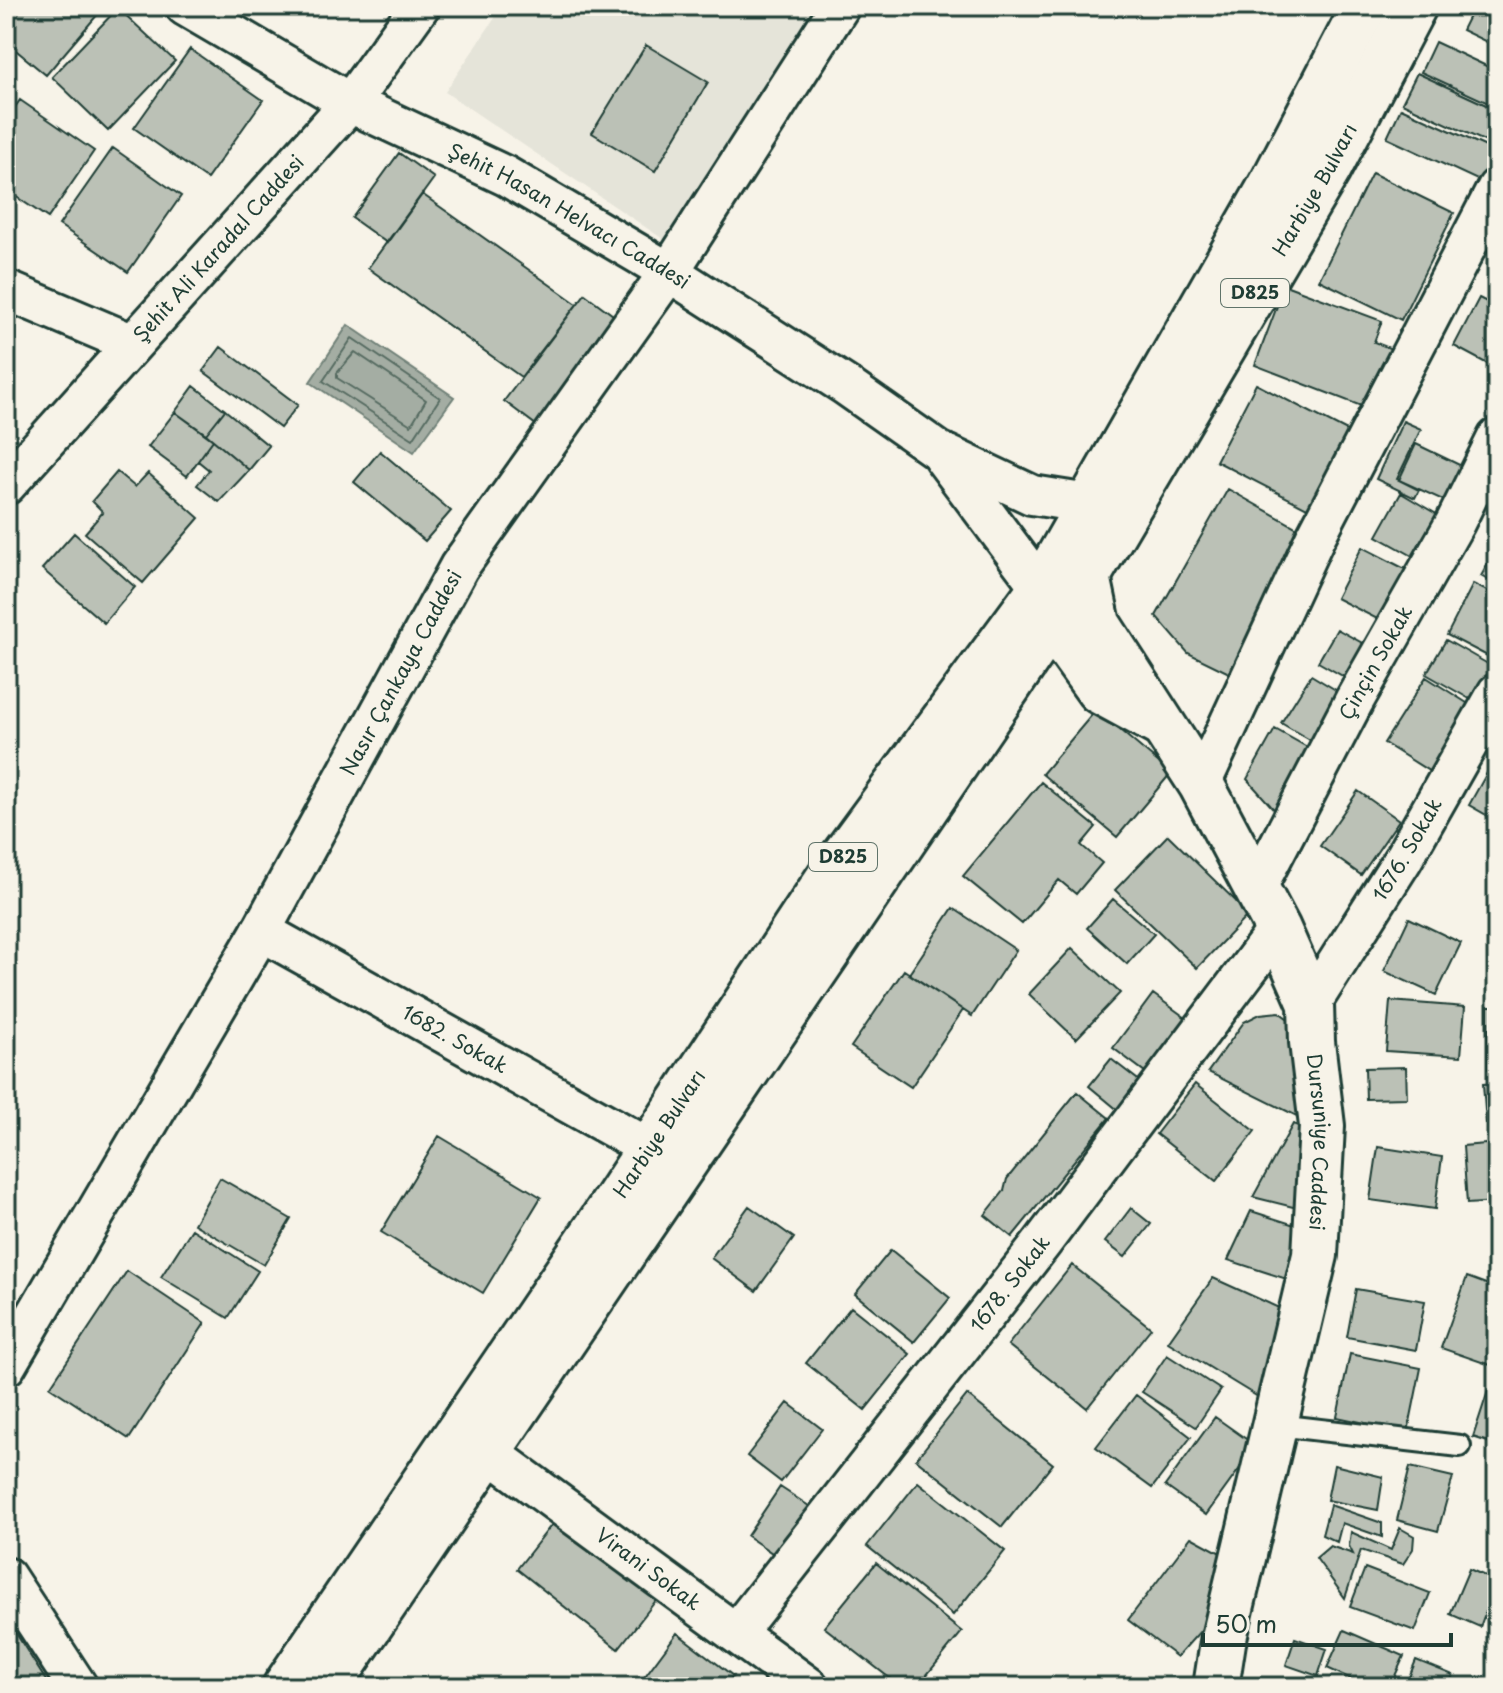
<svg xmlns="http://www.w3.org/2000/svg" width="1503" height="1693" font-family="'Playpen Sans',sans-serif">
	<rect width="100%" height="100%" fill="#f7f3e8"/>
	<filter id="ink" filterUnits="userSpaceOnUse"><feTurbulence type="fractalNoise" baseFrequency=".0125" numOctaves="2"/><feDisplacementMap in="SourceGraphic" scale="16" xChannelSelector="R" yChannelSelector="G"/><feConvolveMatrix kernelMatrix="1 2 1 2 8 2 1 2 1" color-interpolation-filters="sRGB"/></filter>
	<g filter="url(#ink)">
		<path fill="#e5e4d9" d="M503,6h326l-160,237 -224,-151z"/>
		<path fill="#a4ada3" stroke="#6f8077" stroke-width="2" d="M348,325l106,72 -40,55 -104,-70z"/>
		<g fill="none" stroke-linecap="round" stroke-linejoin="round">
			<path stroke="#546a60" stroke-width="2" d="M352,338l88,60 -27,41 -90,-58z
				M355,352l71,48 -15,25 -74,-47v-5z"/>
		</g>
		<path fill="#bbc1b6" stroke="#1f3d34" stroke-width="2" d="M12,6h77l9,8 -52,61 -40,-33v-29z
			M1474,6h23v41l-35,-17z
			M118,8l57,53 -67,70 -56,-54z
			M1435,42l62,29v36l-76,-35z
			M646,45l62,37 -53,89 -63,-38z
			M190,49l73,51 -56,79 -73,-51z
			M1417,73l80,37v37l-95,-44z
			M20,100l74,51 -46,67 -42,-28v-70z
			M1401,108l96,44v14l-9,19 -101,-47z
			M113,148l68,48 -53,76 -69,-47z
			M399,153l35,25 -47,65 -35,-25z
			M1372,173l82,40 -53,107 -82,-40z
			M422,194l155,110 -56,73 -153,-109z
			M1497,264v22l-9,-5z
			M1285,285l97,36 -8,21 18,7 -23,60 -114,-44z
			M585,294l32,24 -81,107 -32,-24z
			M1479,298l18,9v62l-43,-23z
			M221,347l77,58 -18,23 -77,-57z
			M1256,384l93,48 -40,77 -93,-48z
			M194,386l31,24 -19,24 -31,-22z
			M225,410l44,36 -20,24 -43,-36z
			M175,412l38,28 -26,36 -39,-29z
			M1403,421l18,8 -24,50 22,11 -4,8 -39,-19z
			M213,440l36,30 -30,32 -22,-17 12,-15 -11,-9z
			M1416,444l56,27 -16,35 -57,-26z
			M380,451l71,60 -26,30 -71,-59z
			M117,472l18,15 13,-14 51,45 -56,65 -58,-50 18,-21 -11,-11z
			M1228,489l87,49 -76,135h-10l-41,-20 -32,-37z
			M1401,493l44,26 -25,41 -43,-24z
			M74,533l61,54 -31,36 -62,-54z
			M1362,547l53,27 -26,51 -53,-27z
			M1496,549l1,1v35l-16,-9z
			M1473,584l24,12v65l-50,-26z
			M1337,629l36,20 -18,34 -37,-21z
			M1446,640l49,28 -20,34 -49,-28z
			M1311,675l43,26 -29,48 -44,-26z
			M1426,677l52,33 -41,66 -53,-33z
			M1096,710l75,63 -54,64 -75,-63z
			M1275,729l48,27 -37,67 -39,-44z
			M1488,771l9,4v46l-28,-16z
			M1041,782l55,45 -15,18 21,18 -26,31 -17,-14 -37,44 -59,-48z
			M1358,791l41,29 -38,55 -41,-29z
			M1168,835l81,79 -52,54 -82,-78z
			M1113,899l41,35 -27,30 -40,-36z
			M953,908l63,42 -44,66 -63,-42z
			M1409,918l52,25 -25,52 -52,-24z
			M1072,948l48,45 -44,46 -47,-45z
			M904,970l59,40 -52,77 -60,-40z
			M1153,994l37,27 -41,54 -36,-27z
			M1390,1001l75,6 -4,49 -75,-5z
			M1488,1006h9v63h-9z
			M1279,1012l21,16 3,91 -95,-47 36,-50 16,-8z
			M1111,1059l31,24 -23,28 -30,-25z
			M1406,1067l1,31 -41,1 -1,-31z
			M1497,1083v40l-11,1 -3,-40z
			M1195,1084l60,47 -39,50 -60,-47z
			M1077,1092l32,26 -97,119 -27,-22 19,-24 3,-12z
			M1293,1124l23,9 -7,78 -56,-14z
			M439,1136l102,61 -58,96 -102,-61z
			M1497,1143v59l-30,2 -4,-58z
			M1378,1147l64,10 -7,52 -65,-9z
			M220,1178l71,41 -27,46 -70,-41z
			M749,1206l45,32 -38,53 -45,-33z
			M1131,1208l20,16 -26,33 -20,-15z
			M1251,1211l53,17 -8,54 -68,-22z
			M192,1229l66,42 -30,47 -67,-41z
			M1487,1235h10v35h-10z
			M891,1250l59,48 -36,44 -59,-48z
			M1072,1265l79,63 -64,80 -79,-63z
			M127,1271l78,52 -76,116 -79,-52z
			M1467,1277l30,11v66l-4,12 -52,-18z
			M1213,1278l77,35 -27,87 -95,-58z
			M1356,1289l69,12 -9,49 -69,-13z
			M851,1307l59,47 -45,56 -59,-47z
			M1350,1354l71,14 -13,64 -71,-15z
			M1167,1355l54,35 -25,37 -54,-35z
			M1488,1391l9,3v51l-24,-8z
			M967,1395l86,69 -51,63 -86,-68z
			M1136,1395l55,42 -39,51 -56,-41z
			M788,1403l34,26 -41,53 -34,-26z
			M1215,1417l41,29 -50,69 -41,-29z
			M1334,1465l49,12 -5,33 -51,-10z
			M1410,1467l43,10 -15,54 -41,-11z
			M918,1482l87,69 -52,64 -86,-69z
			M780,1487l35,23 -34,49 -34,-23z
			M1330,1505l52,18v14l-40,-14 -5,19 -15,-7z
			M560,1514l101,80 -43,55 -101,-80z
			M1400,1528l14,8 -1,13 -10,15 -42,-14 -16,48 -29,-40 14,-12 23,8 -4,-8 2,-14 40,18z
			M1191,1537l39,21 -2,42 -51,57 -49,-37z
			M876,1563l86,69 -45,55h-16l-77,-60z
			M1365,1568l65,25 -15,38 -65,-24z
			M1469,1569l28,12 -17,46 -30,-13z
			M10,1624l40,63h-44v-60z
			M1344,1630l60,26 -14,31h-21l-42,-19z
			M677,1633l56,43 -9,11h-87z
			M1295,1638l32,11 -9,27 -32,-11z
			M1416,1660l37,15 -5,12h-43z"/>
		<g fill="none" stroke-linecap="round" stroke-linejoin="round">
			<g stroke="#1f3d34" stroke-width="26">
				<path id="service" d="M1277,1425l183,21"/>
			</g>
			<g stroke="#1f3d34" stroke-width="44">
				<g id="minor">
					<path id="s1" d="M185,6l165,97 156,73 163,96 176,113 94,66 93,44 57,9"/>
					<path d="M6,290l125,53"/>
					<path d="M943,457l98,131"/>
					<path id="s2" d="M6,485l344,-382 70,-97"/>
					<path d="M1201,784l114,-246 182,-350"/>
					<path id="s3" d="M1256,889l98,-188 101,-178 42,-85"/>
					<path id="s4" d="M261,931l388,217"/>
					<path id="s5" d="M1311,1004l92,-145 94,-166"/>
					<path id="s6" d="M6,1366l255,-435 198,-364 210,-295 171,-266"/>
					<path id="s7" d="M487,1451l322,236"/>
					<path d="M6,1577l72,110"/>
					<path id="s8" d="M736,1633l306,-390 236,-314"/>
				</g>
			</g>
			<g stroke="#1f3d34" stroke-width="50">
				<g id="tertiary">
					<path id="s9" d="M1088,576l10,48 103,160 77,145 33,75 1,38 10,84 -7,129 -92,387 -7,45"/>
					<path d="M1051,624l48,67 59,32"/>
				</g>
			</g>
			<g stroke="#1f3d34" stroke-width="50">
				<g id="primary">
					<path id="s10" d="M285,1687l324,-477 228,-345 204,-277 232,-406 92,-176"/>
					<path id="s11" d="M328,1687l723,-1063 37,-48 241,-408 85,-162"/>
				</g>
			</g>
			<use href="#service" stroke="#f7f3e8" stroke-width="20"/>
			<use href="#minor" stroke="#f7f3e8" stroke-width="38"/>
			<use href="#tertiary" stroke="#f7f3e8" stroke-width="44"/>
			<use href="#primary" stroke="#f7f3e8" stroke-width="44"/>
		</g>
	</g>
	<g text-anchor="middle" stroke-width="6" stroke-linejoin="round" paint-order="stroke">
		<g fill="#f7f3e8" stroke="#60746a" stroke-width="2">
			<rect x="1221" y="279" width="68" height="28" rx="6"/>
			<rect x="809" y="843" width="68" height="28" rx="6"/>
		</g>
		<g font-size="18" font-weight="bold" fill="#1f3d34">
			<text x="1255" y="299">D825</text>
			<text x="843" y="863">D825</text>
		</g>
		<g font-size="20" fill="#1f3d34" stroke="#f7f3e8">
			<text dy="7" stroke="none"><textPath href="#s11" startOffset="1794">Harbiye Bulvarı</textPath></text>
			<text dy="7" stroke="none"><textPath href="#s1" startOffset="438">Şehit Hasan Helvacı Caddesi</textPath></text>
			<text dy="7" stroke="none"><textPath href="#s2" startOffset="318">Şehit Ali Karadal Caddesi</textPath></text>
			<text dy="7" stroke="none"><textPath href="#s3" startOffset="256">Çinçin Sokak</textPath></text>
			<text dy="7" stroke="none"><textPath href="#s6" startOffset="798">Nasır Çankaya Caddesi</textPath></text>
			<text dy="7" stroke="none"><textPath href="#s5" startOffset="182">1676. Sokak</textPath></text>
			<text dy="7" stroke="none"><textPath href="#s4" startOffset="222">1682. Sokak</textPath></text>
			<text dy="7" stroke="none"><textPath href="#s10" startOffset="668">Harbiye Bulvarı</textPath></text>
			<text dy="7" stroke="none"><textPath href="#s9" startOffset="624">Dursuniye Caddesi</textPath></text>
			<text dy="7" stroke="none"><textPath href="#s8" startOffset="444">1678. Sokak</textPath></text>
			<text dy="7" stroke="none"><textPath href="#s7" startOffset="200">Virani Sokak</textPath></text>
		</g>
	</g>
	<rect width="1503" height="1693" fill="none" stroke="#f7f3e8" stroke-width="32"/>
	<rect x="16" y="16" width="1471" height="1661" fill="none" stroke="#1f3d34" stroke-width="3" filter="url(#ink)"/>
	<path d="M1203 1633v12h248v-12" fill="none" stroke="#1f3d34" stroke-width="4"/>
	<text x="1215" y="1633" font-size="24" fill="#1f3d34" stroke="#f7f3e8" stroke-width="6" paint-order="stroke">50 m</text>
</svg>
